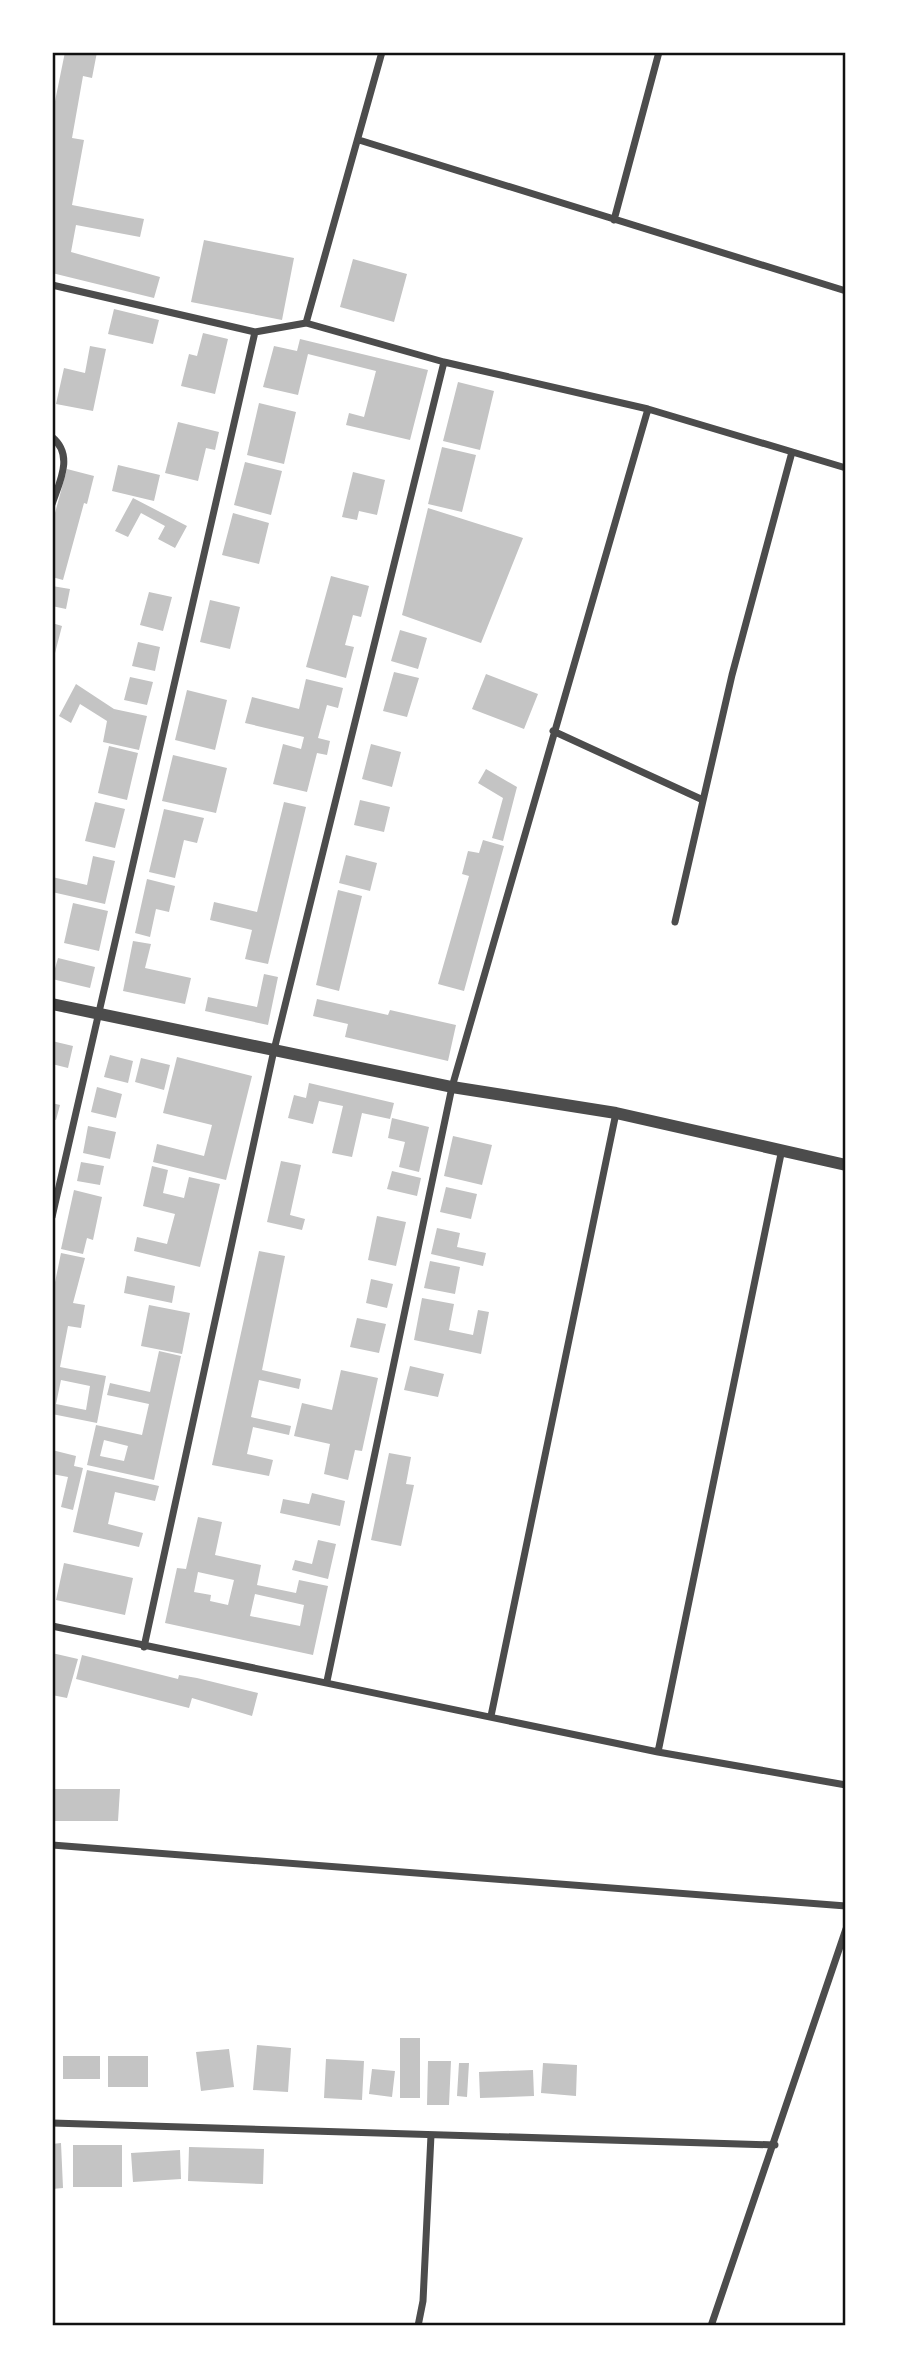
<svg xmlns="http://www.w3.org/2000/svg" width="898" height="2378" font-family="'PT Sans Narrow',sans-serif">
	<rect width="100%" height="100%" fill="#fff"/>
	<path fill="#c4c4c4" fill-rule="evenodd" d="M65,52h32l-5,26 -9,-2 -11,62 12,2 -12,65 72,14 -4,18 -64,-12 -5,27 89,25 -6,21 -102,-25v-157z
		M204,240l90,18 -12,62 -91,-18z
		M353,259l54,15 -13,48 -54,-15z
		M114,309l45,11 -6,24 -45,-10z
		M203,333l25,6 -13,55 -34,-8 8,-32 8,2z
		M300,339l128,31 -18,70 -64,-15 3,-12 15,4 12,-46 -68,-17 -10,41 -35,-8 11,-41 23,5z
		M90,346l16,3 -13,62 -37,-7 8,-36 21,5z
		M458,382l36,9 -14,59 -37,-9z
		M259,403l37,9 -12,52 -37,-9z
		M178,422l41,10 -4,18 -9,-2 -8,33 -33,-8z
		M442,447l34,8 -14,57 -34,-8z
		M245,462l37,9 -11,44 -37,-10z
		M118,465l42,10 -6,26 -42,-10z
		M67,469l27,7 -7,28 -3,-1 -21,77 -11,-3v-53z
		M353,472l32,8 -8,35 -18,-4 -2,9 -15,-3z
		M133,498l54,28 -12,22 -17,-9 7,-13 -24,-13 -13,24 -13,-6z
		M428,508l95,30 -42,105 -79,-28z
		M233,513l36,10 -10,41 -37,-9z
		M331,576l38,10 -8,31 -8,-2 -8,30 9,2 -8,31 -40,-11z
		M52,586l18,3 -4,20 -14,-3z
		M149,592l23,5 -9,34 -23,-6z
		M210,600l30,7 -10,42 -30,-7z
		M52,623l10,3 -9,35h-1z
		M400,630l27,8 -9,31 -27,-8z
		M138,642l22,5 -5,24 -23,-5z
		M394,672l25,6 -12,39 -24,-6z
		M486,674l52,20 -14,35 -52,-20z
		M130,677l23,5 -6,23 -23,-5z
		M306,679l37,9 -5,20 -11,-3 -9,33 12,3 -3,14 -10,-2 -10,39 -34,-8 10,-40 18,5 3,-12 -59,-14 7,-26 47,12z
		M76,684l38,25 33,7 -8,34 -36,-8 4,-21 -27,-17 -9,19 -12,-7z
		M187,690l40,10 -12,50 -40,-10z
		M371,744l30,8 -9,35 -30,-8z
		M109,746l29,7 -11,47 -29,-7z
		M173,755l54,13 -11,45 -54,-12z
		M486,769l31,18 -14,54 -11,-3 11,-40 -25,-15z
		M360,800l30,7 -6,25 -30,-7z
		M95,802l30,7 -10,39 -30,-7z
		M284,802l22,5 -38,157 -23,-5 7,-29 -42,-10 4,-18 43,10z
		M164,809l40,9 -7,25 -13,-3 -9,38 -26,-6z
		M483,840l21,6 -40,145 -26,-7 31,-108 -7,-2 6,-23 11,2z
		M346,855l31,8 -7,28 -31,-8z
		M93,856l22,5 -10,43 -53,-12v-15l35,8z
		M147,879l28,7 -6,26 -13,-3 -6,28 -15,-4z
		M338,890l24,6 -23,95 -23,-6z
		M73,903l35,8 -9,40 -35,-8z
		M133,941l18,3 -6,24 46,10 -6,26 -62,-13z
		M58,958l37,9 -5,21 -38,-9z
		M264,974l14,3 -10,48 -63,-14 3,-14 49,10z
		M317,999l71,16 2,-5 66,15 -8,36 -103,-24 3,-13 -35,-8z
		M52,1041l21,5 -5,22 -16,-4z
		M110,1055l23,6 -5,22 -24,-6z
		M177,1057l75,19 -26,104 -73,-18 4,-18 47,12 8,-31 -49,-12z
		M141,1058l29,7 -6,25 -29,-8z
		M309,1083l85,20 -4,16 -28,-6 -10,44 -20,-4 11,-47 -24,-5 -6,23 -25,-6 6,-23 12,3z
		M97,1087l25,7 -6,24 -25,-6z
		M52,1103l8,2 -4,15 -4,-1z
		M392,1118l37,9 -10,45 -20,-5 6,-25 -17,-4z
		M88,1126l28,6 -6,27 -27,-6z
		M453,1136l39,9 -10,40 -38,-9z
		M281,1161l20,4 -11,50 15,4 -3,11 -35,-8z
		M81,1162l23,4 -4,19 -23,-4z
		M152,1166l16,4 -5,23 21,5 5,-21 31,7 -20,83 -66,-16 3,-14 30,7 8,-30 -32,-8z
		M392,1171l29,7 -4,18 -30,-7z
		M446,1187l31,7 -6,25 -31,-7z
		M74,1190l28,7 -9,43 -6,-2 -4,16 -22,-5z
		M377,1216l29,6 -10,44 -28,-6z
		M437,1228l23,5 -3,14 29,6 -3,13 -52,-12z
		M259,1251l26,5 -23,114 39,9 -2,10 -40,-9 -8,37 40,9 -2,9 -36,-8 -6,27 26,6 -4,16 -57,-11z
		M61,1253l24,5 -12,45 12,2 -4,23 -13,-2 -8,41 46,9 -9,47 -45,-9v-117zM61,1380l29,6 -4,24 -30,-6z
		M430,1261l30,6 -5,27 -31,-6z
		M127,1276l48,10 -3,17 -48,-10z
		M371,1279l22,5 -6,24 -21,-5z
		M422,1298l32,6 -5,26 24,5 5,-25 11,2 -8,42 -67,-14z
		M149,1305l41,8 -8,41 -41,-8z
		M357,1318l29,6 -7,29 -29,-6z
		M159,1351l22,5 -27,124 -67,-15 9,-40 46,10 7,-31 -42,-9 3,-12 40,9zM104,1440l24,6 -4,15 -24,-5z
		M410,1366l34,8 -6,23 -34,-7z
		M341,1370l37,8 -16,73 -7,-1 -7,30 -24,-6 6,-30 -36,-8 8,-33 30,7z
		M52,1450l24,6 -2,10 9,2 -10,42 -12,-3 7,-30 -16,-3z
		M389,1453l22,4 -5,27 8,1 -13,61 -30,-6z
		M87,1470l72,16 -4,15 -40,-9 -7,32 35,9 -4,14 -66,-15z
		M312,1493l33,8 -5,25 -60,-13 3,-14 26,5z
		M198,1517l24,5 -7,33 46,10 -4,20 39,8 3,-13 29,6 -15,69 -148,-32 12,-55 9,1zM198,1572l36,8 -6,25 -18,-4 1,-6 -17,-3zM255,1594l49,11 -4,21 -50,-10z
		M318,1540l18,4 -8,35 -36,-9 3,-10 17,4z
		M64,1563l69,15 -8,37 -69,-15z
		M52,1653l26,6 -11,39 -15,-3z
		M82,1655l96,24 1,-4 18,3 61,15 -6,23 -60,-18 -3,10 -113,-29z
		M52,1789h68l-2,32h-66z
		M400,2038h20v60h-20z
		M257,2045l34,3 -3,44 -35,-2z
		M229,2049l5,38 -33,4 -5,-39z
		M63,2056h37v23h-37z
		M108,2056h40v31h-40z
		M326,2059l38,2 -2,39 -38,-2z
		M428,2061h23l-2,44h-22z
		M459,2063h10l-2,34 -10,-1z
		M543,2063l34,2 -1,31 -35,-3z
		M372,2069l23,2 -3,26 -23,-3z
		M533,2070l1,26 -54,2 -1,-26z
		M61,2143l2,45 -11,1v-45z
		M73,2145h49v42h-49z
		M189,2147l75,2 -1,35 -75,-3z
		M180,2150l1,29 -48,3 -2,-29z"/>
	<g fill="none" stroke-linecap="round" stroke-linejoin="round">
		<path stroke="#4c4c4c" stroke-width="7" d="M359,140l487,151
			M614,220l45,-168
			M52,285l203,47 51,-9 138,39 204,47 198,59
			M306,323l76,-271
			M52,437c22,18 8,44 0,67
			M553,731l150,69
			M675,922l57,-247 60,-223
			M52,1217l203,-885
			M52,1626l606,126 188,33
			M144,1647l130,-597 170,-688
			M327,1681l125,-594 196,-678
			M491,1716l125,-603
			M658,1752l124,-603
			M52,1845l794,61
			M52,2123l723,22
			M418,2326l5,-25 8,-166
			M711,2326l135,-397"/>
		<path stroke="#4c4c4c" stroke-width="12" d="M52,1004l400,83 164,26 230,52"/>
	</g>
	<rect width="898" height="2378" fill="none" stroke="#ffffff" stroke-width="108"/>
	<rect x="54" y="54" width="790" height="2270" fill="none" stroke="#111" stroke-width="2.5"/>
</svg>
